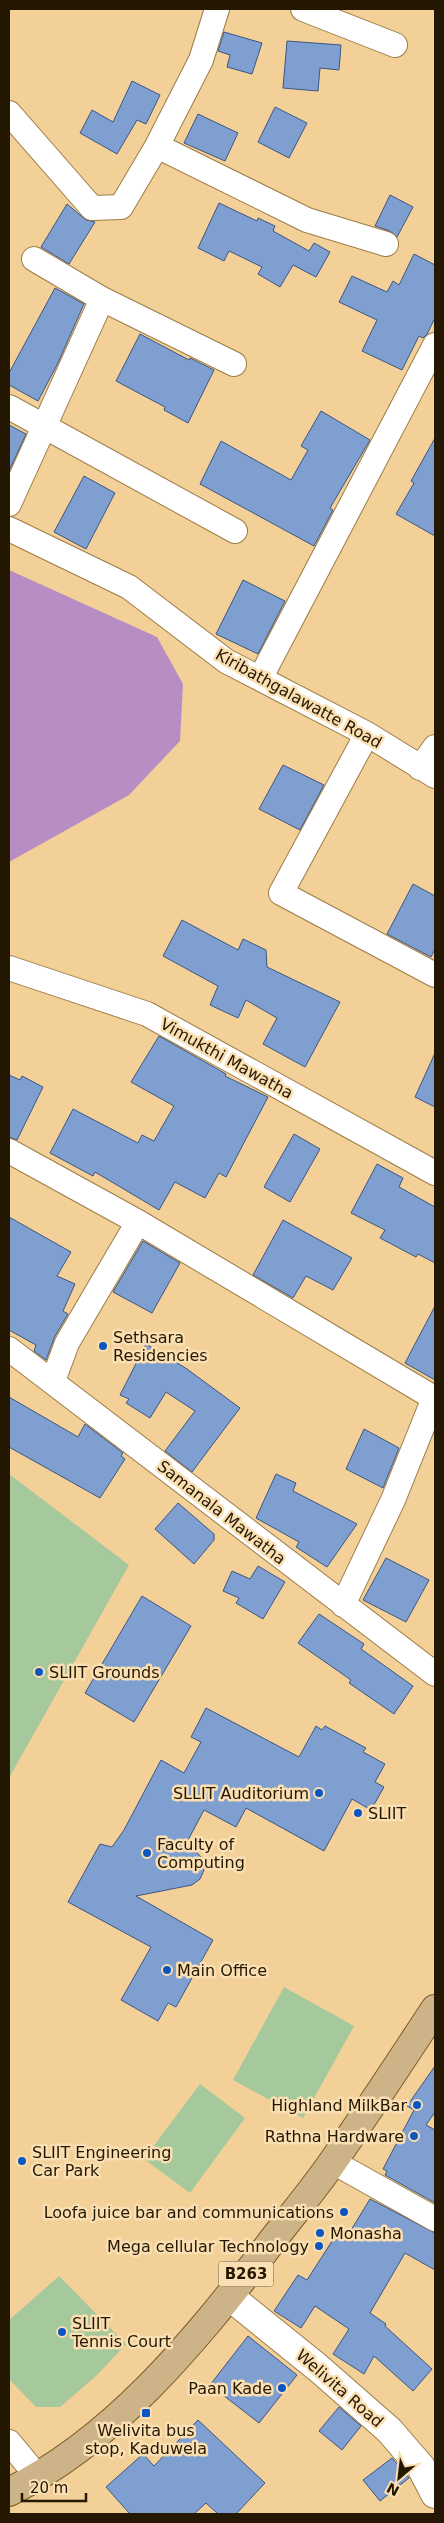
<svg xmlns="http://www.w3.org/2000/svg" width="444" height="2523" font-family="'DejaVu Sans',sans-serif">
	<rect width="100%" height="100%" fill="#f3d098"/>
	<path fill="#a5c89c" d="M9,1474l120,91 -120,213z
		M284,1987l70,39 -51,92 -70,-38z
		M200,2084l45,34 -55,75 -46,-34z
		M59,2276l67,68 -30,32 -36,31h-24l-27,-28v-59z"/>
	<path fill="#b88dc3" d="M9,570l148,67 26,47 -3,57 -51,54 -120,67z"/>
	<path fill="#809fd1" stroke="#3a5683" d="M224,32l38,11 -10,31 -25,-7 3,-12 -12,-4z
		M287,41l54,4 -2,25 -19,-2 -2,23 -35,-3z
		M132,81l28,14 -14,29 -9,-4 -20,34 -37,-21 12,-23 21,12z
		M275,107l32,16 -18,35 -31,-16z
		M198,114l40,19 -13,28 -41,-18z
		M390,195l23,12 -16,30 -7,-6 -15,-5z
		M219,203l38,18 1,-3 17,8 -2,5 36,20 5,-8 16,9 -14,25 -23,-12 -13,22 -22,-13 4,-7 -33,-16 -5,10 -26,-13z
		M67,204l19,16 9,2 -26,42 -28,-17z
		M414,254l21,11v53l-8,16 -4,4 -4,-2 -17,34 -40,-19 15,-31 -38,-18 13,-26 35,16 6,-11 6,4z
		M55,288l29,16 -27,61 -19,36 -29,-16v-12z
		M140,334l49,26 1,-2 24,12 -26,53 -24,-13 1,-3 -49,-26z
		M321,411l49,29 -40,68 3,2 -19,36 -114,-62 21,-43 70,39 17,-30 -7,-4z
		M9,425l17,9 -17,37z
		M435,438v98l-39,-22 18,-31 -3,-2z
		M84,476l31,17 -29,56 -32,-17z
		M243,580l42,21 -27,53 -42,-20z
		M283,765l41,20 -24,45 -41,-21z
		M413,884l22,12v53l-4,8 -44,-23z
		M182,920l56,30 5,-11 23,11 1,17 73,35 -35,65 -42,-23 14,-26 -31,-18 -8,18 -28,-13 8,-19 -55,-30z
		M159,1036l67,38 -1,2 43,21 -42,80 -7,-4 -14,25 -30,-16 -16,28 -64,-38 -2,4 -43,-23 23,-44 65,34 4,-8 12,6 20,-35 -43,-24z
		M435,1053v54l-20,-10z
		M9,1075l11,5 2,-4 21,11 -26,53 -8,-3z
		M294,1134l26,15 -30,53 -26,-15z
		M377,1164l26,14 -4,9 36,20v56l-17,-9 -2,3 -36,-19 5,-8 -34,-17z
		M9,1217l62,35 -14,24 18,8 -12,27 5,3 -13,22 -9,24 -12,-9 2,-6 -27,-15z
		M283,1220l69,38 -19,32 -27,-14 -13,22 -40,-23z
		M143,1241l37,22 -28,50 -39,-21z
		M435,1306v74l-30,-17z
		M146,1344l41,25 53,39 -48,64 -27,-21 30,-40 -29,-19 -16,26 -24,-15 3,-4 -9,-4z
		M9,1397l69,40 7,-13 38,29 -2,3 4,3 -25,39 -91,-51z
		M364,1429l35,19 -16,40 -37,-19z
		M276,1474l20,9 -3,8 64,33 -30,43 -31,-20 3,-5 -43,-24z
		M178,1503l36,31v6l-20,24 -39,-35z
		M386,1558l43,22 -23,42 -43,-22z
		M258,1566l27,16 -22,37 -27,-16 3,-5 -16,-7 9,-20 18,8z
		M142,1596l49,30 -57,96 -49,-29z
		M319,1614l45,30 -3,5 52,37 -19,28 -45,-31 2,-3 -53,-37z
		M206,1708l93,49 17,-31 6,4 3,-4 41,22 -3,4 22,12 -10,18 9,5 -13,23 -19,-11 -28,52 -78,-43 -10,19 -32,-17 -17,32 15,16 2,12 -4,9 -8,6 -56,11 77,44 -37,67 -8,-4 -10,18 -37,-21 30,-53 -83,-45 32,-58 12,3 12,-17 37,-70 23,13 17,-31 -10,-5z
		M435,2066v46l-9,13 9,5v73l-50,-28 2,-4 -4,-2 31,-59 -7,-4z
		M370,2199l65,34v37l-30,-17 -35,60 16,11 -1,2 47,43 -19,22 -39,-35 -10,18 -31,-20 16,-25 -34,-23 -14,22 -27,-17 24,-36 9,5 29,-45 9,5z
		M248,2336l49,39 -38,48 -49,-38z
		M339,2407l22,19 -19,24 -23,-19z
		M198,2420l67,63 -29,31h-18l-12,-11 -12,11h-64l-24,-27 37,-33 11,12z
		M392,2458l17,20 -29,23 -17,-21z"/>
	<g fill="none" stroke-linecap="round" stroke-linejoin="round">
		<g stroke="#9c7c46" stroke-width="26">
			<path id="street" d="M303,9l92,36
				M9,113l83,95 29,-1 36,-61 44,-86 16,-51
				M157,146l150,74 79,24
				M34,259l68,40 132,65
				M9,407l226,124
				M9,504l93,-205
				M9,529l120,58 97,74 141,73 68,42
				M261,677l174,-332
				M367,734l-86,159 154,82
				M420,768l15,-21
				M9,968l138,46 288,159
				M9,1151l129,71
				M9,1349l426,325
				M53,1381l14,-38 71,-121 296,176 -41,102 -50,105
				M333,2162l102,57
				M9,2442l29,35"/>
		</g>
		<g stroke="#9c7c46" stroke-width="30">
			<path id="secondary" d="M229,2296l88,71 72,63 32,37 14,27"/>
		</g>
		<g stroke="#7c5d25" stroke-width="30">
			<path id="primary" d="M9,2492c105,-52 183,-148 254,-239 23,-31 49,-61 71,-93 35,-50 68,-101 101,-151"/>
		</g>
		<use href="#street" stroke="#fff" stroke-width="24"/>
		<use href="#secondary" stroke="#fff" stroke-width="28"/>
		<use href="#primary" stroke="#cdb488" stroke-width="28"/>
	</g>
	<g fill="#0d56c1" stroke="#fadfb2" stroke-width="2">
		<circle cx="103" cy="1346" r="5"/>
		<circle cx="39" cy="1672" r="5"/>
		<circle cx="319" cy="1793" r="5"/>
		<circle cx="358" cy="1813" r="5"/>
		<circle cx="147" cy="1853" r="5"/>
		<circle cx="167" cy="1970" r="5"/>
		<circle cx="417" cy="2105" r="5"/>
		<circle cx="414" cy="2136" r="5"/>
		<circle cx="22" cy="2161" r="5"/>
		<circle cx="344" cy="2212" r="5"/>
		<circle cx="320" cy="2233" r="5"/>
		<circle cx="319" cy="2246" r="5"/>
		<circle cx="62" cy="2332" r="5"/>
		<circle cx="282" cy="2388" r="5"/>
		<rect x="141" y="2408" width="10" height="10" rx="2.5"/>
	</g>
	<g text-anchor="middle" stroke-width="5" stroke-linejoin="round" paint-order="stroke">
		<rect fill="#fadfb2" stroke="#655438" stroke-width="1" x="218.5" y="2261.5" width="55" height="25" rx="4"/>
		<g font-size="15" font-weight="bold" fill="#251803">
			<text x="246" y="2279">B263</text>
		</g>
		<g font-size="16" fill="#251803" stroke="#fadfb2">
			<text transform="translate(299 698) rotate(29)" y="6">Kiribathgalawatte Road</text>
			<text transform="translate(227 1058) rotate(29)" y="6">Vimukthi Mawatha</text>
			<text transform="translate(222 1512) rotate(38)" y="6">Samanala Mawatha</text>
			<text transform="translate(340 2388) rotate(41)" y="6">Welivita Road</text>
		</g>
		<g font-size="16" fill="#251803" stroke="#fadfb2" text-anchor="start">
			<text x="113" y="1343">Sethsara<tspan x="113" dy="18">Residencies</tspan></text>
			<text x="49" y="1678">SLIIT Grounds</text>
			<text x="309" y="1799" text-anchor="end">SLLIT Auditorium</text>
			<text x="368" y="1819">SLIIT</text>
			<text x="157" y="1850">Faculty of<tspan x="157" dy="18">Computing</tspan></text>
			<text x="177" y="1976">Main Office</text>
			<text x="407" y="2111" text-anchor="end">Highland MilkBar</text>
			<text x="404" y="2142" text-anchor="end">Rathna Hardware</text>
			<text x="32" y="2158">SLIIT Engineering<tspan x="32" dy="18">Car Park</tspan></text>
			<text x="334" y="2218" text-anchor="end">Loofa juice bar and communications</text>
			<text x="330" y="2239">Monasha</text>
			<text x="309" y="2252" text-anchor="end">Mega cellular Technology</text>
			<text x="72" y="2329">SLIIT<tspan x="72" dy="18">Tennis Court</tspan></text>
			<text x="272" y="2394" text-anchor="end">Paan Kade</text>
			<text x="146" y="2436" text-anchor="middle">Welivita bus<tspan x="146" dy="18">stop, Kaduwela</tspan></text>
		</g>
	</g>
	<rect width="444" height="2523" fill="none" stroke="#251803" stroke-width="20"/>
	<g transform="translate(399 2478) rotate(208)" stroke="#fadfb2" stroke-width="4" paint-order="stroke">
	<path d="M0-4L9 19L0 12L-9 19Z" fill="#251803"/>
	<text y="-8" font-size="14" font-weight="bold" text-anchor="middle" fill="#251803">N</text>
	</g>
	<path d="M22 2493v8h64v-8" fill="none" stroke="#251803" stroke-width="2.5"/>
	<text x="30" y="2493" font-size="15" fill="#251803" stroke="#fadfb2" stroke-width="4" paint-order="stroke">20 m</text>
</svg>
